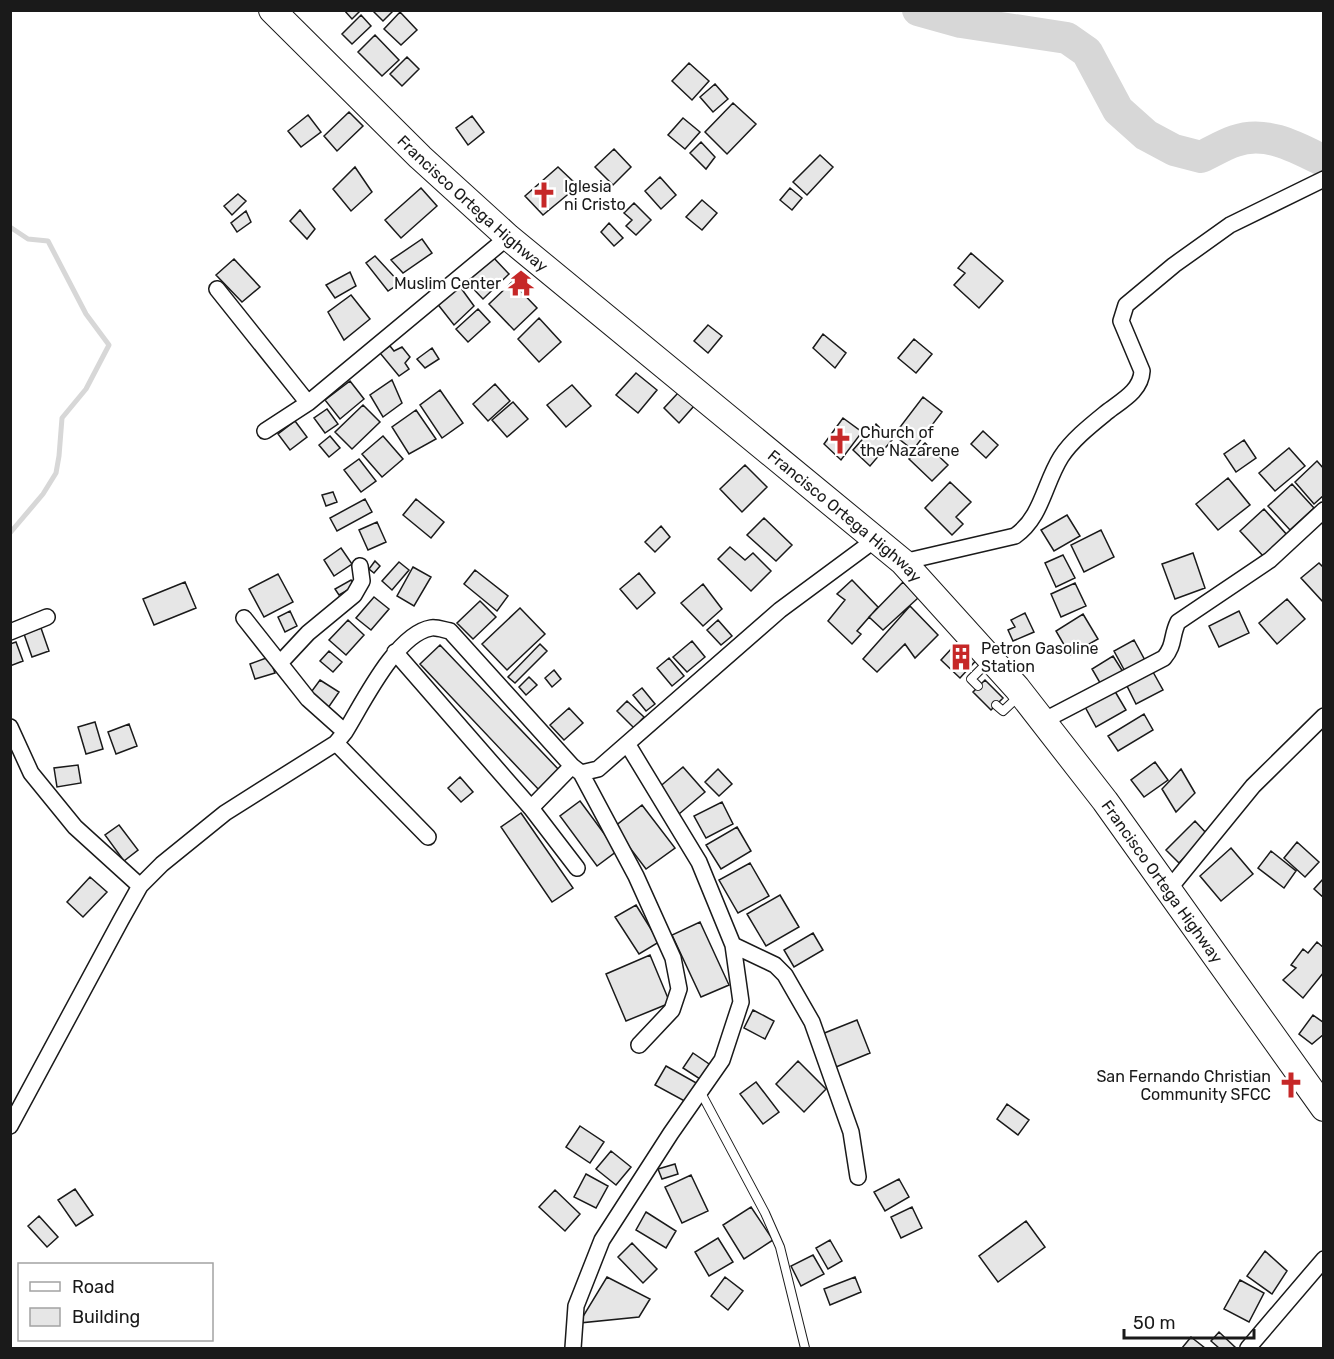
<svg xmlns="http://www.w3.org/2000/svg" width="1334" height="1359" font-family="Rubik,sans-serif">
	<rect width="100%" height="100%" fill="#fff"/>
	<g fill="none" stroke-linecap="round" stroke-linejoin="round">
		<path stroke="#d7d7d7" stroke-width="5" d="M10,227l18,12 20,2 38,73 23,31 -23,44 -24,29 -3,38 -3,17 -13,21 -33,39"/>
		<path stroke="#d7d7d7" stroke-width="32" d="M918,10l43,12 106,16 20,14 31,58 28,25 28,15 27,7c11,-5 22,-12 34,-16 31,-11 61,6 89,20"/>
	</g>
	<path fill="#e6e6e6" stroke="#1a1a1a" stroke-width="1.5" d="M344,10h17l-9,9z
		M372,10h22l-11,11z
		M400,12l17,18 -16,15 -17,-16z
		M361,15l10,11 -19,18 -10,-10z
		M375,35l24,25 -17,16 -24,-24z
		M407,57l12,12 -17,17 -12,-12z
		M689,63l20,18 -17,19 -20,-19z
		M715,84l13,15 -15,13 -13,-15z
		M733,103l23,21 -29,30 -22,-22z
		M349,112l14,14 -26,25 -13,-15z
		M308,115l13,17 -20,15 -13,-16z
		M472,116l12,16 -16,13 -12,-17z
		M683,118l17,14 -15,17 -17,-14z
		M701,142l14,15 -9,12 -16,-16z
		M614,149l17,18 -18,18 -18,-18z
		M820,155l13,12 -26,28 -14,-13z
		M355,167l17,25 -21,19 -18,-22z
		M558,167l20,19 -35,29 -18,-19z
		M660,177l16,18 -15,14 -16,-18z
		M421,188l16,18 -36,32 -16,-18z
		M790,188l12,10 -10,12 -12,-10z
		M238,194l8,7 -14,14 -8,-9z
		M702,200l15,13 -15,17 -16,-13z
		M634,203l17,17 -15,15 -10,-9 6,-6 -8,-7z
		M300,210l15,19 -8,10 -17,-18z
		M246,211l5,11 -14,10 -6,-9z
		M609,223l14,15 -9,8 -13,-14z
		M422,239l10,14 -29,20 -12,-13z
		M971,253l32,28 -24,27 -25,-23 11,-12 -7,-5z
		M491,255l18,19 -26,25 -18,-19z
		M375,256l25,27 -12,8 -22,-28z
		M234,259l26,28 -18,15 -26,-27z
		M350,272l6,14 -21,12 -9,-13z
		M512,282l25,26 -23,22 -25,-26z
		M458,284l16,22 -20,19 -18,-23z
		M351,295l19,24 -26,21 -16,-28z
		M478,309l12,13 -22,20 -12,-13z
		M539,318l22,24 -22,20 -21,-23z
		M708,325l14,11 -14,17 -14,-12z
		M823,334l23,19 -11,15 -22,-20z
		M914,339l18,15 -16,19 -18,-15z
		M390,346l4,5 8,-4 8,10 -5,6 4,6 -10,7 -19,-23z
		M432,348l7,11 -14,9 -8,-9z
		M636,373l21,17 -19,23 -22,-18z
		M392,380l10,23 -19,14 -13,-22z
		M350,381l14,18 -24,20 -15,-19z
		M495,384l15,17 -22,20 -15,-17z
		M572,385l19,21 -25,21 -19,-22z
		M440,390l23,33 -21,15 -22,-33z
		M678,393l16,13 -15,17 -15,-15z
		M923,397l19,15 -29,38 -19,-15z
		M513,402l15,17 -21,18 -15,-17z
		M363,405l17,17 -28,27 -17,-17z
		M327,409l11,15 -13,9 -11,-15z
		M416,410l20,29 -27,15 -17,-27z
		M843,418l19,14 -21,28 -17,-16z
		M295,421l12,16 -17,13 -12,-16z
		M876,424l16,16 -22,26 -17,-16z
		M983,431l15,14 -12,13 -15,-14z
		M330,436l10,12 -11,9 -10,-12z
		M383,436l20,23 -21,18 -20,-23z
		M1244,440l12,18 -20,14 -12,-18z
		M925,443l23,22 -16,16 -23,-22z
		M1289,448l16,18 -30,25 -16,-18z
		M359,459l17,22 -15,11 -17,-22z
		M1317,461l7,8v26l-10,9 -19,-22z
		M745,465l22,22 -25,25 -22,-23z
		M1228,478l22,27 -32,25 -22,-26z
		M950,482l21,20 -15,15 7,7 -11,11 -27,-27z
		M1292,484l22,24 -24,22 -22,-24z
		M333,492l4,10 -11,4 -4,-11z
		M365,499l7,13 -35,19 -7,-13z
		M416,499l28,23 -13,16 -28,-23z
		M1264,509l24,27 -24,21 -24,-26z
		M1067,515l13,21 -26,15 -13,-21z
		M764,518l28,27 -16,16 -29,-26z
		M377,522l9,20 -18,8 -9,-20z
		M661,526l9,11 -15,15 -10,-10z
		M1101,530l13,27 -30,15 -13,-27z
		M730,547l15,13 8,-7 18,18 -20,20 -33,-32z
		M341,548l11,16 -18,12 -10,-16z
		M1193,553l12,35 -30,11 -13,-35z
		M1063,555l12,23 -19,9 -11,-24z
		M375,561l5,5 -6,7 -5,-4z
		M399,562l10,8 -17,20 -10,-9z
		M1319,563l5,5v35l-23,-25z
		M413,567l18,10 -17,29 -17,-10z
		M475,570l33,26 -11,15 -33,-27z
		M639,573l16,20 -18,16 -17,-20z
		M278,574l15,28 -29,15 -15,-28z
		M351,580l4,6 -16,9 -4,-6z
		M852,580l26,27 -21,24 4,3 -9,10 -24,-23 17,-21 -8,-6z
		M185,582l11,26 -42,17 -11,-26z
		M903,582l15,16 -35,32 -14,-13z
		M1075,583l11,23 -25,11 -10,-23z
		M703,584l19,25 -19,17 -22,-23z
		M374,597l15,12 -18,21 -15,-12z
		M1287,599l18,20 -28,25 -18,-21z
		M480,601l16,16 -23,22 -16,-16z
		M910,606l28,29 -23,23 -10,-14 -28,28 -14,-13z
		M520,608l25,26 -38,36 -25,-26z
		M290,611l7,15 -12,6 -7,-15z
		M1239,611l10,22 -30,14 -10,-21z
		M1025,613l9,19 -21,9 -5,-11 7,-3 -4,-7z
		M1083,614l15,25 -28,16 -14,-24z
		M348,620l16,15 -18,20 -17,-15z
		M718,620l14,16 -11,9 -14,-15z
		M41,628l8,23 -17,6 -8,-23z
		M963,636l19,18 -22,24 -19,-18z
		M1134,640l13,24 -20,11 -13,-24z
		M692,641l13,16 -18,15 -14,-15z
		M16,642l7,19 -13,5v-22z
		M540,644l7,7 -32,32 -7,-6z
		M440,645l120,126 -20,20 -120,-127z
		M329,651l13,11 -9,10 -13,-11z
		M1113,656l12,19 -22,13 -11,-19z
		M269,657l6,16 -20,6 -5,-15z
		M669,658l15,18 -12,10 -15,-18z
		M554,670l7,9 -9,8 -7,-9z
		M1153,672l10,18 -27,14 -9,-18z
		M529,677l8,8 -11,10 -7,-8z
		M320,680l19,12 -11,16 -19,-13z
		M985,680l18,18 -12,12 -18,-18z
		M642,688l13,16 -9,7 -13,-16z
		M1113,688l13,22 -30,17 -12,-22z
		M627,701l17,16 -10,11 -17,-17z
		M569,708l14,15 -19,17 -14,-15z
		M1144,714l9,16 -35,21 -10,-15z
		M95,722l8,27 -17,5 -8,-27z
		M129,724l8,22 -21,8 -8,-22z
		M1155,762l13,18 -24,17 -13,-17z
		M78,765l3,18 -24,4 -3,-19z
		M683,767l22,25 -26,22 -22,-25z
		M718,769l14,15 -13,12 -14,-14z
		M1181,769l14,24 -19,19 -14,-23z
		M460,777l13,15 -12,10 -13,-14z
		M580,801l37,50 -20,15 -37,-50z
		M722,802l11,22 -27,14 -12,-22z
		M642,805l33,43 -29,21 -32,-42z
		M521,813l52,75 -21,14 -51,-75z
		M1195,821l12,13 -28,29 -13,-13z
		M119,825l19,25 -14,11 -19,-26z
		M737,827l14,24 -30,18 -15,-24z
		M1297,842l22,20 -14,15 -21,-19z
		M1231,848l22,26 -32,27 -21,-25z
		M1271,851l25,20 -12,17 -26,-20z
		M750,863l19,33 -31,17 -19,-33z
		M90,877l17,15 -24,25 -16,-15z
		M1324,878v20l-10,-9z
		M780,895l19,32 -33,19 -19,-32z
		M636,905l23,37 -20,12 -24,-37z
		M700,922l29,63 -28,12 -29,-62z
		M813,933l10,17 -29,17 -10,-17z
		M1317,942l7,6v24l-21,26 -20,-18 13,-12 -5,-3 12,-16 5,4z
		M650,955l20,48 -44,18 -20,-47z
		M753,1010l21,11 -9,18 -21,-11z
		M1313,1015l11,8v11l-12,10 -13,-10z
		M857,1020l13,33 -34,14 -14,-33z
		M693,1053l19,13 -9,15 -20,-13z
		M798,1061l28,28 -22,23 -28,-28z
		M666,1066l34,19 -10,19 -35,-19z
		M756,1082l23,30 -16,12 -23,-30z
		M1007,1104l22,16 -11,15 -21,-16z
		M580,1126l24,16 -14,21 -24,-16z
		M611,1151l20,16 -15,18 -20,-16z
		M675,1164l3,10 -16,5 -4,-10z
		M586,1174l22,12 -12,22 -22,-11z
		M691,1175l17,36 -26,12 -17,-36z
		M899,1179l10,18 -24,14 -11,-19z
		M75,1189l18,26 -17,11 -18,-26z
		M555,1190l25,24 -15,17 -26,-24z
		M751,1207l22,33 -29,19 -21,-34z
		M912,1207l10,21 -21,10 -10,-21z
		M646,1212l30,19 -10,17 -30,-18z
		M39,1216l19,21 -11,10 -19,-21z
		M1026,1221l19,26 -47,35 -19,-26z
		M718,1238l15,24 -24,14 -14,-24z
		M830,1240l12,21 -14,8 -12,-21z
		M632,1243l25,26 -14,14 -25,-26z
		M1265,1251l22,20 -15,23 -25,-18z
		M813,1255l11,19 -23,12 -10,-20z
		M607,1277l43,22 -11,18 -60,6z
		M725,1277l18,14 -15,19 -17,-14z
		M855,1277l6,15 -31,13 -6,-16z
		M1240,1280l24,13 -15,29 -25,-13z
		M1219,1332l17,16h-17l-8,-7z
		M1191,1337l14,11h-23z"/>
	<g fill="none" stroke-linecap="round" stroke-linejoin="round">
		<g stroke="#1a1a1a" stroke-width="10">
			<path id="service" d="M978,686l-7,-7 17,-17
				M996,705l7,6 16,-15
				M700,1091l65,122 15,34 25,101"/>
		</g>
		<g stroke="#1a1a1a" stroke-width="18">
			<path id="minor" d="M217,289l91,114
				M265,431l43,-28 200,-166
				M903,562l112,-26c27,-19 29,-52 46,-79 11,-17 30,-32 46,-45 14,-11 34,-21 35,-41l-21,-50 5,-16 48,-40 56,-40 94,-46
				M244,618l64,81 37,33
				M10,632l37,-15
				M395,652l136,156 46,60
				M280,663l28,-30 46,-38 8,-14 -2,-15
				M1043,721l121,-63c11,-13 7,-22 14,-36l92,-62 54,-50
				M10,727l21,46 44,54 65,59
				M336,743l92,94
				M581,773l17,-4 182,-159 96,-71
				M531,808l41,-42
				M1169,889l84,-103 71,-70
				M733,945l42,20 10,10 27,47 39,110 7,45
				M10,1126l111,-206 19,-34 22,-22 63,-51 111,-70 9,-11c18,-29 51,-98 86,-104 6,-1 13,2 19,3l122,135 9,7 55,103 37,82 6,31 -7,21 -33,35
				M573,1348l3,-42 26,-66 69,-107 51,-73 19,-58 -8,-57 -34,-83 -71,-117
				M1248,1348l76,-89"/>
		</g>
		<g stroke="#1a1a1a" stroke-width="28">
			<g id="primary">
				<path id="s1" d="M272,10l148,147 88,80 395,325 114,126 88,113 219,307"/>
			</g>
		</g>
		<use href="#service" stroke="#fff" stroke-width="8"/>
		<use href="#minor" stroke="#fff" stroke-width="15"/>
		<use href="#primary" stroke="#fff" stroke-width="26"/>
	</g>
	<defs>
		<g id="church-bare" transform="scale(2.07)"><path d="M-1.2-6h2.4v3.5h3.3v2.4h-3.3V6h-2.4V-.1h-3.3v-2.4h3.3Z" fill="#c62828" stroke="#fff" stroke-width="2.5" paint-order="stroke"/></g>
		<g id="temple-bare" transform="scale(2.07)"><path d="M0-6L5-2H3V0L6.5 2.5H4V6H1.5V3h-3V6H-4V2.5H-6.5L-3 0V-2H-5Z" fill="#c62828" stroke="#fff" stroke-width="2.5" paint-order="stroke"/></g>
		<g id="building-bare" transform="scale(2.07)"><path d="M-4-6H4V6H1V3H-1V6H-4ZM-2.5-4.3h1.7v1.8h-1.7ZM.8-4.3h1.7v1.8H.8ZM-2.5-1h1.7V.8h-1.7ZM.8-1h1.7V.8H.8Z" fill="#c62828" stroke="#fff" stroke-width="2.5" paint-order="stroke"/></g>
	</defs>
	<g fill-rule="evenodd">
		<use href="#church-bare" x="544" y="195"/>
		<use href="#temple-bare" x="521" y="283"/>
		<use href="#church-bare" x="840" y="441"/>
		<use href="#building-bare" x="961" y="657"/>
		<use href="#church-bare" x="1291" y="1085"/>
	</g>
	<g text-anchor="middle" stroke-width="4.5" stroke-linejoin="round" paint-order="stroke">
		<g font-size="16" fill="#1a1a1a" stroke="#fff" text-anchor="start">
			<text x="564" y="192">Iglesia<tspan x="564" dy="18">ni Cristo</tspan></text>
			<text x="501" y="289" text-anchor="end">Muslim Center</text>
			<text x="860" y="438">Church of<tspan x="860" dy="18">the Nazarene</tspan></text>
			<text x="981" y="654">Petron Gasoline<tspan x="981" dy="18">Station</tspan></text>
			<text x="1271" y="1082" text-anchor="end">San Fernando Christian<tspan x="1271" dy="18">Community SFCC</tspan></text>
		</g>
		<g font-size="16" fill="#1a1a1a" stroke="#fff">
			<text dy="6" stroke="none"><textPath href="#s1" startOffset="279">Francisco Ortega Highway</textPath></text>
			<text dy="6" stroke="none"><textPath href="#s1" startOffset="765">Francisco Ortega Highway</textPath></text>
			<text dy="6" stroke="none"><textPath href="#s1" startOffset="1251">Francisco Ortega Highway</textPath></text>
		</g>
	</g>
	<rect width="1334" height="1359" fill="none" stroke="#1a1a1a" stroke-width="24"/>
	<rect x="18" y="1263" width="195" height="78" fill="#ffffff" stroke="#a3a3a3" stroke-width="1.5"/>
	<rect x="30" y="1282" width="30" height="9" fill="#ffffff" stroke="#a3a3a3" stroke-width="1.5"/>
	<text x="72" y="1293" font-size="18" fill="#1a1a1a">Road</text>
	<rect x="30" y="1308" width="30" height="18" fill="#e6e6e6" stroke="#a3a3a3" stroke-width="1.5"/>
	<text x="72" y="1323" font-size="18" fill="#1a1a1a">Building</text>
	<path d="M1124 1329v9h130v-9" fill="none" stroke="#1a1a1a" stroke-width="3"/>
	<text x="1133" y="1329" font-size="18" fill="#1a1a1a" stroke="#ffffff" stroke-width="4.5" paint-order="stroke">50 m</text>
</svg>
